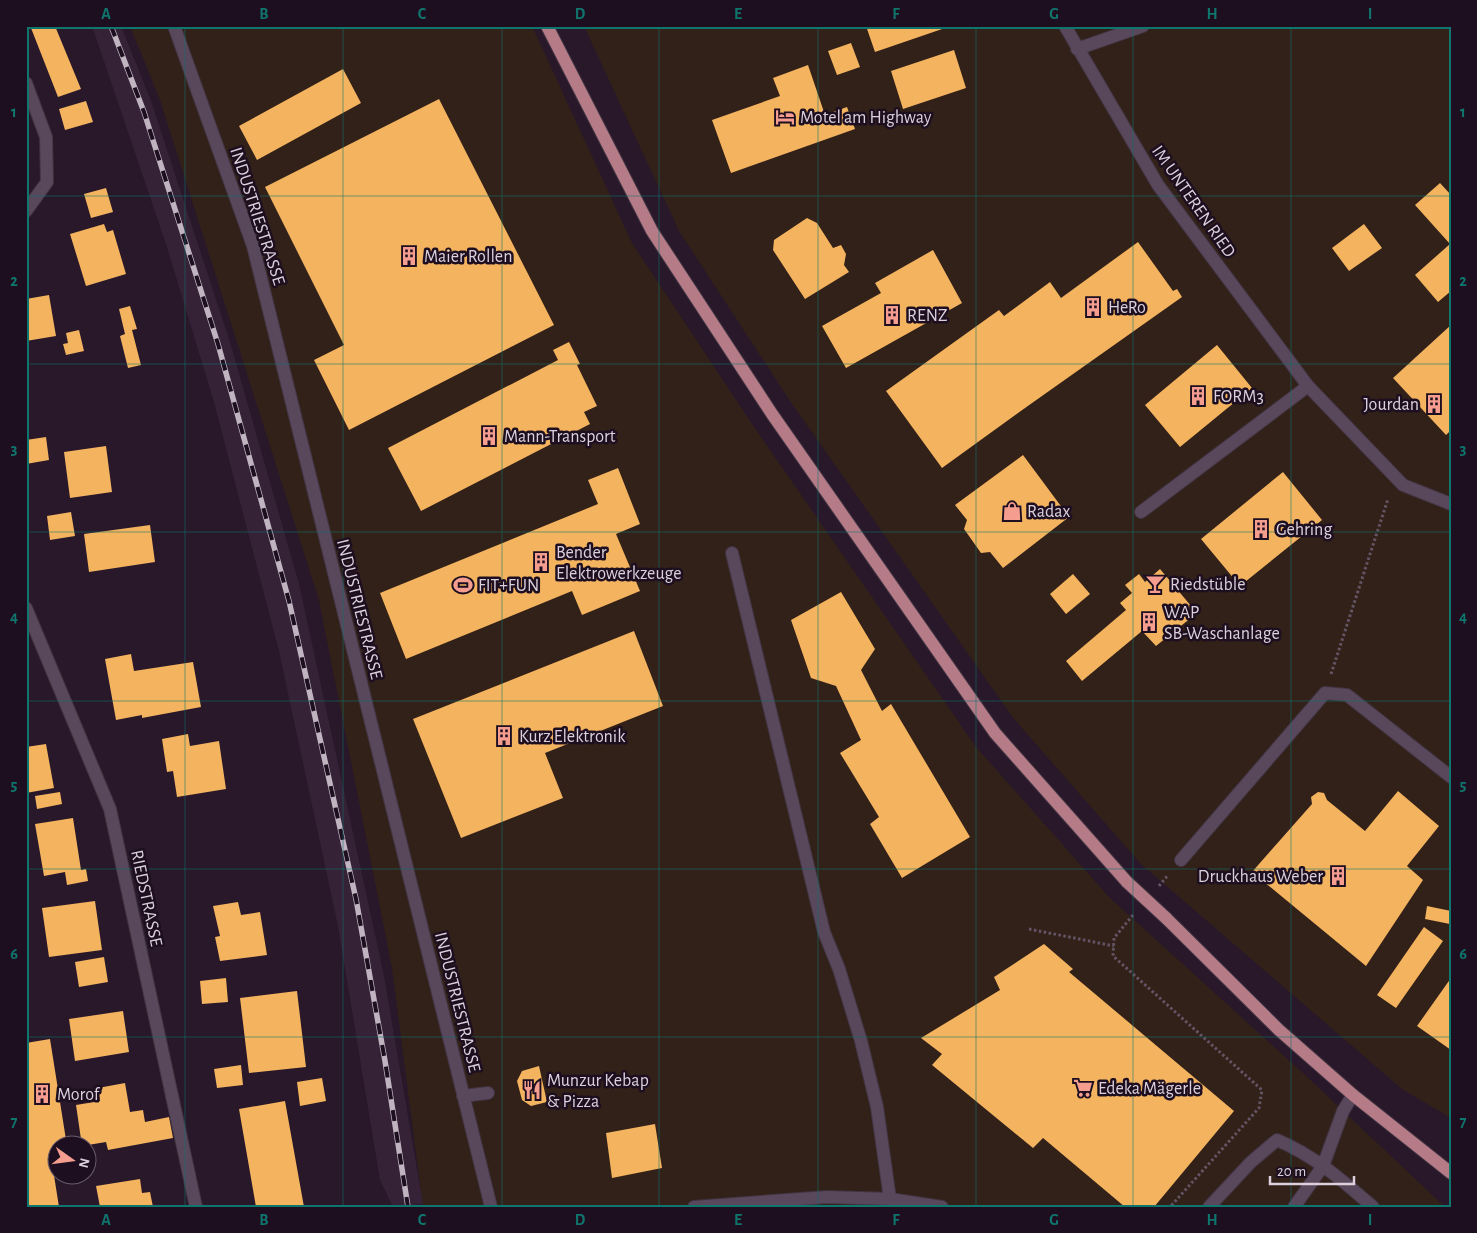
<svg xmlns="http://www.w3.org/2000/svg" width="1477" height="1233" font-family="'Alegreya Sans',sans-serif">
	<rect width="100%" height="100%" fill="#28182a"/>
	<path fill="#322119" d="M130,26h402l100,217 122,184 222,320 133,150 195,177 141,133h-1022l-31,-239 -73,-368 -159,-500z
		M584,26h867v1092l-49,-29 -261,-225 -127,-145 -224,-318 -111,-170z"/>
	<path fill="#352237" d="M92,26h29l30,75 79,241 69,242 85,392 39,228 -30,3 -13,-27 -42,-254 -59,-275 -65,-249 -48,-158z"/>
	<path fill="#f3b35f" d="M36,26h19l26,63 -23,8 -27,-69z
		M866,26h82v1l-73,25z
		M851,43l9,24 -23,8 -9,-24z
		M954,50l12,38 -63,21 -12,-38z
		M808,65l17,50 22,-8 8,22 -124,44 -19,-53 68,-24 -7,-18z
		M343,69l18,34 -104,57 -18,-34z
		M439,99l115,226 -205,105 -35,-70 30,-15 -79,-158z
		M86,101l7,21 -28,8 -6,-21z
		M1440,183l11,12v96l-13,11 -23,-27 35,-31 -35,-39z
		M106,188l7,24 -22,6 -7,-24z
		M807,218l10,5 16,25 8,-3 5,9 -2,11 5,7 -44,27 -32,-49 1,-10z
		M104,224l3,8 6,-2 13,44 -40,12 -16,-52z
		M1364,224l18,24 -33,23 -17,-23z
		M1138,242l35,49 4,-2 5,8 -157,111 -83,60 -56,-77 113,-81 5,6 46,-34 11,16z
		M933,250l29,53 -116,65 -24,-42 59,-33 -6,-10z
		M49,295l7,41 -30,5v-42z
		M130,306l7,23 -5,1 9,35 -13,3 -8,-32 5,-2 -6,-25z
		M1451,325v105l-5,5 -53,-57z
		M79,330l5,21 -18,4 -3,-11 5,-1 -2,-10z
		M569,342l11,22 -3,1 20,41 -13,6 6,12 -169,87 -33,-63 170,-88 -5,-10z
		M1217,345l35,43 -72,59 -35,-42z
		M46,437l3,23 -23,4v-24z
		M106,446l6,46 -42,6 -6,-46z
		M1023,455l46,62 -66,51 -13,-16 -9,1 -17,-24 3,-9 -12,-15z
		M618,468l22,56 -24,10 24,57 -58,24 -10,-24 -166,68 -26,-66 218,-89 -10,-24z
		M1283,472l39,48 -82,66 -39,-47z
		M71,512l4,24 -25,4 -3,-24z
		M150,525l5,37 -66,10 -5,-38z
		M1160,569l37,44 -41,33 -14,-15 -60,50 -16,-20 60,-51 -6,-7 12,-10 -7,-8 14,-11 6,8z
		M1073,574l17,20 -24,20 -16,-20z
		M841,592l34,57 -14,21 21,41 9,-7 79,133 -68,41 -32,-54 9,-7 -39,-64 21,-13 -25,-54 -25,-8 -20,-58z
		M634,631l29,75 -118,47 18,45 -102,40 -48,-119z
		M131,654l3,17 59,-9 8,45 -59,11v-3l-26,5 -11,-61z
		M188,734l2,12 29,-5 7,48 -49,8 -4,-26 -6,1 -5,-33z
		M46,744l8,44 -28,5v-46z
		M1398,791l41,35 -32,40 16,14 -57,86 -114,-94 60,-68 -1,-7 7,-5 6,1 3,7 38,31z
		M60,792l2,12 -25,5 -2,-13z
		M73,818l8,52 5,-1 2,12 -21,4 -2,-13 -21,4 -9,-52z
		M95,901l7,49 -53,7 -7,-49z
		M238,902l3,13 19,-3 7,43 -47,6 -5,-24 5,-1 -7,-30z
		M1427,906l24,5 -1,13 -25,-5z
		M1424,927l19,14 -47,67 -19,-13z
		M1044,944l29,25 -4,3 165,139 -80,96h-29l-82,-69 -10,10 -101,-83 10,-11 -21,-16 79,-48 -6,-13z
		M104,957l4,25 -29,5 -4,-25z
		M226,978l2,24 -26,2 -2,-23z
		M1451,978v72l-34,-24z
		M297,991l9,76 -57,6 -9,-75z
		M123,1011l6,41 -54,9 -6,-42z
		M50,1039l17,107h-9v3l-8,1 9,57h-33v-164z
		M241,1065l2,20 -26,3 -3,-19z
		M539,1066l8,36 -16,4 -9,-6 -5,-19 5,-10z
		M322,1078l4,23 -26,5 -3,-24z
		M125,1083l5,29 13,-2 2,12 24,-5 4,21 -65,12 -2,-8 -24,4 -6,-41 24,-4 -2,-13z
		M285,1101l19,106h-48l-17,-98z
		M655,1124l7,44 -50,10 -6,-45z
		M140,1179l2,14 8,-1 3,15h-53l-4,-21z"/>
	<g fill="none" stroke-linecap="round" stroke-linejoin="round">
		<g stroke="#413542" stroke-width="14">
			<path id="minor" d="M174,26l79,220 238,961
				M1065,26l93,159 150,201 95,99 48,19
				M1077,49l66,-23
				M26,83l20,54 1,45 -21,29
				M1141,512l167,-126
				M732,553l92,379 15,37 22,72 16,66 13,92 -1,8
				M26,608l84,201 86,398
				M1181,860l144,-167 22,2 104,82
				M463,1096l25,-3
				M694,1207l133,-10 63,2 52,8
				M1209,1207l42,-45 26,-22c38,16 66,41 96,67
				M1294,1207l29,-41 20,-55 10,-16"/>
		</g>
		<g stroke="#413542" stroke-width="14">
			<path id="major" d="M547,26l105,205 120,183 223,319 132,149
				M1166,918l113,112 74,65 98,78"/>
		</g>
		<path stroke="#635565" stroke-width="3" stroke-dasharray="2.5 2.5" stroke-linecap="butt" d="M1331,674l57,-175
			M1159,886l9,-11
			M1133,915l-19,23 -1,18 149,134 -3,18 -89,99
			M1029,929l85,17"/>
		<use href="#minor" stroke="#59475b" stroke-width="12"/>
		<use href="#major" stroke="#b57b87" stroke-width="12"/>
		<g stroke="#c0b4c1" stroke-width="5.5">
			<path id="rail" d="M111,26l33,86 74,232 71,257 67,298 29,162 23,146"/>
		</g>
		<use href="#rail" stroke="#1e0f20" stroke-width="4" stroke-dasharray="11" stroke-linecap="butt"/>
		<g stroke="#413542" stroke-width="14" stroke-linecap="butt">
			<path id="major-bridge" d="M1127,882l39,36"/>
		</g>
		<use href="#major-bridge" stroke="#b57b87" stroke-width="12"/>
	</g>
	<path fill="none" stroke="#0f766e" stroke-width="1" stroke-opacity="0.55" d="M185,26v1181M343,26v1181M502,26v1181M659,26v1181M818,26v1181M976,26v1181M1133,26v1181M1291,26v1181M26,196h1425M26,364h1425M26,532h1425M26,701h1425M26,869h1425M26,1037h1425"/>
	<defs>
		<g id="hotel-bare" transform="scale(1.5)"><path d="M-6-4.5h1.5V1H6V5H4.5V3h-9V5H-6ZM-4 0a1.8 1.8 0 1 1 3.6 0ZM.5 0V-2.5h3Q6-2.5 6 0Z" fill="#f59d8f" stroke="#1e0f20" stroke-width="2.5" paint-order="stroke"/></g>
		<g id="building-bare" transform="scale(1.5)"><path d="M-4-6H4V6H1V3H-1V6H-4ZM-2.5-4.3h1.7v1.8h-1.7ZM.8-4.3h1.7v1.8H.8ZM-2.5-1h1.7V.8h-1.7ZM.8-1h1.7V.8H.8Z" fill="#f59d8f" stroke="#1e0f20" stroke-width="2.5" paint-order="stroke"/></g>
		<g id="shop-bare" transform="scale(1.5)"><path d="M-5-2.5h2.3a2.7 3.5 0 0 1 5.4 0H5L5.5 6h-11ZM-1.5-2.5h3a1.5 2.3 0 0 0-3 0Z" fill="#f59d8f" stroke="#1e0f20" stroke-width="2.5" paint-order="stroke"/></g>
		<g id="bar-bare" transform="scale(1.5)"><path d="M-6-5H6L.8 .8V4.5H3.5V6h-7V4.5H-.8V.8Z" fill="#f59d8f" stroke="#1e0f20" stroke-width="2.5" paint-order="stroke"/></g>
		<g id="stadium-bare" transform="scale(1.5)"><path d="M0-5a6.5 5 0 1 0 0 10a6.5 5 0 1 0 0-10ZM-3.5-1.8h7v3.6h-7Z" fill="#f59d8f" stroke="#1e0f20" stroke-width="2.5" paint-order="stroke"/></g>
		<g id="supermarket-bare" transform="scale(1.5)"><path d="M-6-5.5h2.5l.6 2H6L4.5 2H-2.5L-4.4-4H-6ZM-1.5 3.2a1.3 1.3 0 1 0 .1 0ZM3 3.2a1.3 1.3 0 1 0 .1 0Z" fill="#f59d8f" stroke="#1e0f20" stroke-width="2.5" paint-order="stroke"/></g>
		<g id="restaurant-bare" transform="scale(1.5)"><path d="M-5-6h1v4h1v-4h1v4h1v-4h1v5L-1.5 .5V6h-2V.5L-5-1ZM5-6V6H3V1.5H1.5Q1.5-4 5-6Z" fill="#f59d8f" stroke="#1e0f20" stroke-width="2.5" paint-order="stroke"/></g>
	</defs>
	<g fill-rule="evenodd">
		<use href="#hotel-bare" x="785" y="117"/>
		<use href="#building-bare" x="409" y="256"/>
		<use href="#building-bare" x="1093" y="307"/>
		<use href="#building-bare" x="892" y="315"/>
		<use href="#building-bare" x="1198" y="396"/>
		<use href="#building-bare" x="1434" y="404"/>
		<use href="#building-bare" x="489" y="436"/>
		<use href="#shop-bare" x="1012" y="511"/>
		<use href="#building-bare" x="1261" y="529"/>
		<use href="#building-bare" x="541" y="562"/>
		<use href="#bar-bare" x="1155" y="584"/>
		<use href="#stadium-bare" x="463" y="585"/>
		<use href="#building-bare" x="1149" y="622"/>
		<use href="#building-bare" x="504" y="736"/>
		<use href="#building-bare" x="1338" y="876"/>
		<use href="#supermarket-bare" x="1083" y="1088"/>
		<use href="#restaurant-bare" x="532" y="1090"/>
		<use href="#building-bare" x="42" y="1094"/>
	</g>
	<g text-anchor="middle" stroke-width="5" stroke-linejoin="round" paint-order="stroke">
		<g font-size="18" fill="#dbd0dc" stroke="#1e0f20" text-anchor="start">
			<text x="800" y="123">Motel am Highway</text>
			<text x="424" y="262">Maier Rollen</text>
			<text x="1108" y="313">HeRo</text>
			<text x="907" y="321">RENZ</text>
			<text x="1213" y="402">FORM3</text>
			<text x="1419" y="410" text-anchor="end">Jourdan</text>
			<text x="504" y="442">Mann-Transport</text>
			<text x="1027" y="517">Radax</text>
			<text x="1276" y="535">Gehring</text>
			<text x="556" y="558">Bender<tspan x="556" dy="21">Elektrowerkzeuge</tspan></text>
			<text x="1170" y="590">Riedstüble</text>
			<text x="478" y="591">FIT+FUN</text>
			<text x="1164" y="618">WAP<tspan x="1164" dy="21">SB-Waschanlage</tspan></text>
			<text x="519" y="742">Kurz Elektronik</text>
			<text x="1323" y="882" text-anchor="end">Druckhaus Weber</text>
			<text x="547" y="1086">Munzur Kebap<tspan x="547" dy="21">&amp; Pizza</tspan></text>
			<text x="1098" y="1094">Edeka Mägerle</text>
			<text x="57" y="1100">Morof</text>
		</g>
		<g font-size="18" fill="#dbd0dc" stroke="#1e0f20">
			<text transform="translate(1194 201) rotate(55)" y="6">IM UNTEREN RIED</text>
			<text transform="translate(258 216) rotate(72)" y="6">INDUSTRIESTRASSE</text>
			<text transform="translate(360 609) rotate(76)" y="6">INDUSTRIESTRASSE</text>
			<text transform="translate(147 898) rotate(78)" y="6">RIEDSTRASSE</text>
			<text transform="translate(458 1002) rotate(76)" y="6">INDUSTRIESTRASSE</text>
		</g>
	</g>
	<rect width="1477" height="1233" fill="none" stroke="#1e0f20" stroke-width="55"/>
	<g transform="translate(72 1160) rotate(104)"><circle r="24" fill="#1e0f20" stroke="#6a5c6b"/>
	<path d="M0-4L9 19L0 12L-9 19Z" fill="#f59d8f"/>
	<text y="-8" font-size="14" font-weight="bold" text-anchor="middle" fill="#dbd0dc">N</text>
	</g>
	<path d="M1270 1176v8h84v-8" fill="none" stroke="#dbd0dc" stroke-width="2.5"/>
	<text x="1277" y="1176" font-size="15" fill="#dbd0dc" stroke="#1e0f20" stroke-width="4" paint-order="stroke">20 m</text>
	<rect x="28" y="28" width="1422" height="1178" fill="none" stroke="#0f766e" stroke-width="2"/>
	<g font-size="16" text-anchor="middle" font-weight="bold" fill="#0f766e">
		<text x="106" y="19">A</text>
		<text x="264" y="19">B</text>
		<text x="422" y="19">C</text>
		<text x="580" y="19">D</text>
		<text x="738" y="19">E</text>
		<text x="896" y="19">F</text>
		<text x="1054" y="19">G</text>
		<text x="1212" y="19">H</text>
		<text x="1370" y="19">I</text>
		<text x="14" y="117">1</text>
		<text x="1463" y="117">1</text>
		<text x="14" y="286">2</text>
		<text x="1463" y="286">2</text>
		<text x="14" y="454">3</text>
		<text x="1463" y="454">3</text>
		<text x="14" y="622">4</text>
		<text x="1463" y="622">4</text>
		<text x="14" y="790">5</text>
		<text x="1463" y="790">5</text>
		<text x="14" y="959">6</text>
		<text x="1463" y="959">6</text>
		<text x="14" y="1127">7</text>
		<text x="1463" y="1127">7</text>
		<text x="106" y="1225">A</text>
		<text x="264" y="1225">B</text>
		<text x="422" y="1225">C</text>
		<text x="580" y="1225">D</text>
		<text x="738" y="1225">E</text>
		<text x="896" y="1225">F</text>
		<text x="1054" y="1225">G</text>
		<text x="1212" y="1225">H</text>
		<text x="1370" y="1225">I</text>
	</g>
</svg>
